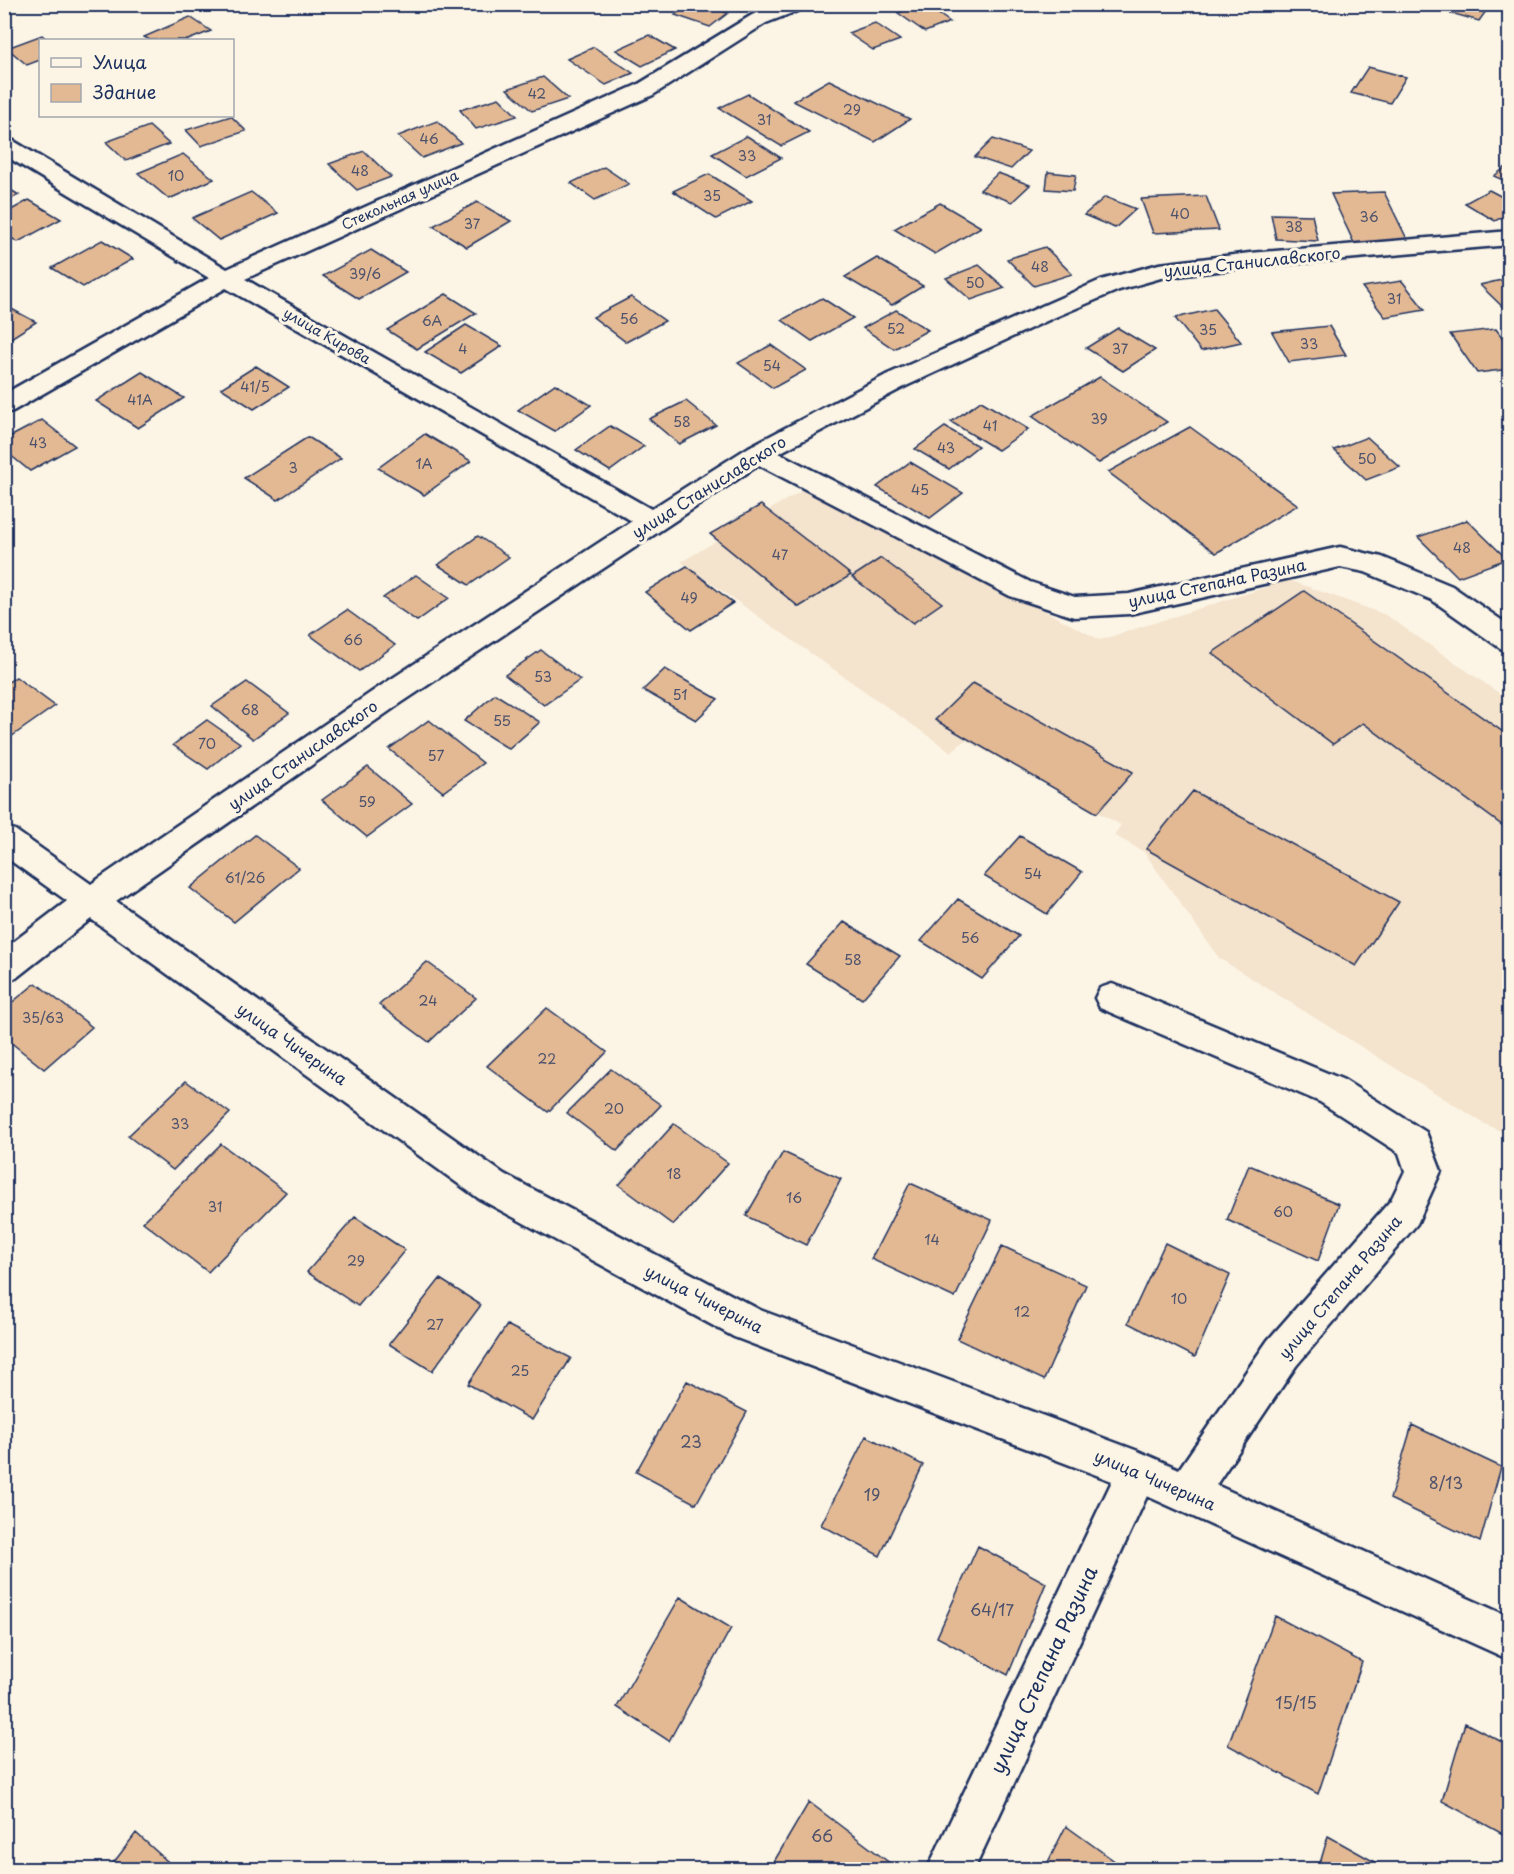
<svg xmlns="http://www.w3.org/2000/svg" width="1514" height="1874" font-family="'Playpen Sans',sans-serif">
	<rect width="100%" height="100%" fill="#fcf5e5"/>
	<filter id="ink" filterUnits="userSpaceOnUse"><feTurbulence type="fractalNoise" baseFrequency=".0167" numOctaves="2"/><feDisplacementMap in="SourceGraphic" scale="12" xChannelSelector="R" yChannelSelector="G"/><feConvolveMatrix kernelMatrix="1 2 1 2 8 2 1 2 1" color-interpolation-filters="sRGB"/></filter>
	<g filter="url(#ink)">
		<path fill="#f4e3cd" d="M808,487l292,153 189,-60 97,35 123,85v435l-24,-11 -266,-166 -75,-106 -30,-17 7,-10 -156,-85 -14,12 -270,-190z"/>
		<path fill="#e3b994" stroke="#1b2f5e" stroke-width="1.5" d="M689,4h13l26,9 -18,14 -35,-12z
			M921,4h3l26,18 -25,10 -27,-19z
			M1432,4h59l-12,17 -49,-14z
			M190,17l21,14 -23,9h-38l-6,-3z
			M875,23l25,17 -27,10 -25,-17z
			M42,35l6,5h-8v20l-13,5 -20,-17z
			M649,35l26,15 -33,16 -26,-16z
			M594,47l39,26 -27,12 -39,-26z
			M1368,67l38,10 -16,26 -39,-10z
			M543,77l25,22 -36,12 -25,-22z
			M829,80l81,39 -35,23 -82,-41z
			M748,94l61,38 -28,14 -62,-38z
			M499,98l18,18 -41,13 -16,-19z
			M231,116l15,15 -45,15 -15,-16z
			M437,121l24,22 -39,15 -24,-22z
			M149,126l20,18 -43,17 -20,-19z
			M747,136l34,22 -35,18 -34,-22z
			M993,139l36,12 -18,18 -36,-12z
			M364,151l27,26 -34,13 -28,-26z
			M183,154l31,25 -45,20 -31,-26z
			M1510,164v19l-16,-7z
			M604,167l25,17 -34,16 -24,-17z
			M1048,172l28,3 -3,16 -27,-2z
			M998,173l32,12 -18,17 -32,-12z
			M709,174l43,27 -36,18 -43,-28z
			M4,186l15,9 -15,7z
			M1489,190l21,11v12l-15,8 -30,-18z
			M251,192l27,21 -59,27 -27,-22z
			M1384,192l24,49 -54,2 -23,-49z
			M1206,196l13,34 -66,3 -12,-34z
			M1105,197l31,12 -21,19 -31,-13z
			M29,200l32,19 -43,23 -14,-8v-20z
			M477,202l34,19 -44,26 -34,-21z
			M940,203l41,24 -46,27 -41,-25z
			M1271,214l41,1 6,26 -42,-2z
			M102,240l31,19 -50,28 -31,-19z
			M1045,247l27,27 -38,12 -27,-27z
			M371,250l35,22 -47,27 -36,-23z
			M877,258l46,28 -31,19 -47,-28z
			M979,265l26,23 -34,12 -25,-22z
			M1510,278v36l-30,-29z
			M1402,281l23,29 -40,7 -23,-30z
			M446,294l30,19 -59,36 -30,-19z
			M631,297l34,24 -39,21 -33,-25z
			M822,298l31,20 -41,23 -30,-21z
			M4,305l32,17 -25,16 -7,-3z
			M1214,309l27,33 -40,9 -26,-33z
			M896,310l32,20 -34,19 -31,-21z
			M466,325l36,21 -41,27 -36,-21z
			M1329,326l17,29 -57,7 -17,-30z
			M1118,328l37,22 -32,21 -37,-23z
			M1496,329l14,19v21l-33,4 -27,-39z
			M771,345l35,25 -33,18 -35,-25z
			M256,366l33,21 -35,22 -33,-21z
			M142,372l42,26 -46,30 -42,-27z
			M1100,377l67,45 -68,41 -67,-47z
			M555,384l36,21 -36,26 -37,-21z
			M686,401l30,24 -37,19 -30,-25z
			M981,401l47,28 -30,21 -47,-28z
			M42,420l33,26 -45,25 -26,-21v-10z
			M610,426l34,20 -34,25 -34,-21z
			M945,427l33,19 -29,23 -34,-20z
			M1190,427l108,78 -82,48 -108,-81z
			M425,434l46,27 -47,34 -46,-27z
			M308,437l33,21 -63,42 -34,-22z
			M1367,437l33,30 -34,13 -32,-30z
			M910,462l53,31 -33,25 -53,-31z
			M761,505l90,70 -52,32 -89,-73z
			M1467,520l40,39 -49,18 -40,-40z
			M478,536l31,21 -40,28 -31,-20z
			M881,558l61,45 -29,20 -61,-46z
			M687,566l46,37 -42,27 -46,-38z
			M416,575l33,23 -32,23 -34,-23z
			M1304,591l206,146v94l-147,-108 -30,21 -121,-91z
			M347,610l48,35 -36,26 -49,-36z
			M541,650l39,30 -36,25 -39,-30z
			M665,669l53,30 -22,21 -53,-30z
			M16,677l39,29 -47,33 -4,-2v-52z
			M247,682l42,31 -36,26 -41,-33z
			M973,683l160,89 -36,41 -162,-93z
			M495,694l45,28 -31,27 -45,-28z
			M207,720l33,23 -32,26 -35,-24z
			M429,720l54,43 -40,29 -54,-43z
			M368,767l44,37 -45,33 -45,-37z
			M1193,791l206,111 -43,64 -210,-117z
			M255,835l44,33 -65,54 -44,-34z
			M1020,836l62,36 -35,42 -63,-38z
			M958,899l61,37 -37,43 -61,-38z
			M844,922l56,34 -38,43 -56,-35z
			M427,962l49,36 -47,44 -50,-37z
			M36,983l56,44 -48,42 -40,-32v-28z
			M547,1008l60,44 -59,60 -61,-46z
			M611,1069l50,36 -44,46 -50,-38z
			M186,1081l44,32 -57,57 -45,-34z
			M674,1124l54,39 -55,62 -54,-40z
			M221,1144l65,48 -78,80 -65,-50z
			M783,1152l58,27 -35,66 -60,-29z
			M1249,1165l90,39 -21,57 -91,-41z
			M910,1183l82,37 -37,78 -84,-39z
			M355,1217l50,33 -47,56 -51,-34z
			M1165,1243l65,32 -35,82 -67,-34z
			M1002,1246l84,39 -42,95 -87,-41z
			M440,1279l41,26 -49,66 -43,-27z
			M507,1325l64,33 -39,62 -64,-36z
			M687,1381l60,31 -51,92 -60,-32z
			M1412,1425l89,42 -21,75 -90,-43z
			M866,1436l57,29 -43,91 -59,-31z
			M978,1546l68,37 -38,92 -71,-38z
			M680,1597l51,31 -62,113 -52,-34z
			M1275,1616l87,46 -44,132 -90,-49z
			M1465,1723l45,23v92l-68,-37z
			M809,1802l90,68h-130z
			M1066,1826l61,44h-83z
			M136,1833l41,37h-69z
			M1328,1836l61,34h-71z"/>
		<g fill="none" stroke-linecap="round" stroke-linejoin="round">
			<g stroke="#1b2f5e" stroke-width="5">
				<path id="minor" d="M778,4h30l-3,4 -39,15 -113,72 -408,184 406,230 98,-62 139,-73 213,-94 58,-16 91,-11 260,-22v14l-260,22 -89,11 -42,12 -66,28 -147,68 -127,67 251,129 45,15 54,-3 211,-47 42,10 70,29 58,40v25l-10,-3 -68,-48 -67,-28 -25,-5 -211,47 -55,3 -64,-21 -251,-131 -358,238 -285,198 388,273 256,136 378,141 41,18 89,-129 123,-140 14,-29 -6,-18 -79,-51 -220,-94 -5,-10 5,-10 12,-4 12,4 220,92 82,52 15,39 -24,53 -121,142 -80,119 294,132v43l-363,-164 -173,374h-47l185,-389 -378,-144 -256,-139 -387,-279 -75,59 -12,4v-33l63,-48 -63,-45v-29l11,3 76,54 288,-197 253,-166 -406,-233 -213,123 -9,2v-19l205,-116 -205,-123v-17l8,2 215,129 410,-184 115,-70z"/>
			</g>
			<use href="#minor" fill="#fcf5e5" fill-rule="evenodd"/>
		</g>
	</g>
	<g text-anchor="middle" stroke-width="6" stroke-linejoin="round" paint-order="stroke">
		<g font-size="14" fill="#4d526c">
			<text x="537" y="99">42</text>
			<text x="852" y="115">29</text>
			<text x="764" y="125">31</text>
			<text x="429" y="144">46</text>
			<text x="747" y="161">33</text>
			<text x="360" y="176">48</text>
			<text x="176" y="181">10</text>
			<text x="712" y="201">35</text>
			<text x="1180" y="219">40</text>
			<text x="1369" y="222">36</text>
			<text x="472" y="229">37</text>
			<text x="1294" y="232">38</text>
			<text x="1040" y="272">48</text>
			<text x="365" y="279">39/6</text>
			<text x="975" y="288">50</text>
			<text x="1394" y="304">31</text>
			<text x="629" y="324">56</text>
			<text x="432" y="326">6А</text>
			<text x="896" y="334">52</text>
			<text x="1208" y="335">35</text>
			<text x="1309" y="349">33</text>
			<text x="463" y="354">4</text>
			<text x="1120" y="354">37</text>
			<text x="772" y="371">54</text>
			<text x="255" y="392">41/5</text>
			<text x="140" y="405">41А</text>
			<text x="1099" y="424">39</text>
			<text x="682" y="427">58</text>
			<text x="990" y="431">41</text>
			<text x="38" y="448">43</text>
			<text x="946" y="453">43</text>
			<text x="1367" y="464">50</text>
			<text x="424" y="469">1А</text>
			<text x="293" y="473">3</text>
			<text x="920" y="495">45</text>
			<text x="1462" y="553">48</text>
			<text x="780" y="560">47</text>
			<text x="689" y="603">49</text>
			<text x="353" y="645">66</text>
			<text x="543" y="682">53</text>
			<text x="680" y="700">51</text>
			<text x="250" y="715">68</text>
			<text x="502" y="726">55</text>
			<text x="207" y="749">70</text>
			<text x="436" y="761">57</text>
			<text x="367" y="807">59</text>
			<text x="1033" y="879">54</text>
			<text x="245" y="883">61/26</text>
			<text x="970" y="943">56</text>
			<text x="853" y="965">58</text>
			<text x="428" y="1006">24</text>
			<text x="43" y="1023">35/63</text>
			<text x="547" y="1064">22</text>
			<text x="614" y="1114">20</text>
			<text x="180" y="1129">33</text>
			<text x="674" y="1179">18</text>
			<text x="794" y="1203">16</text>
			<text x="215" y="1212">31</text>
			<text x="1283" y="1217">60</text>
			<text x="932" y="1245">14</text>
			<text x="356" y="1266">29</text>
			<text x="1179" y="1304">10</text>
			<text x="1022" y="1317">12</text>
			<text x="435" y="1330">27</text>
			<text x="520" y="1376">25</text>
		</g>
		<g font-size="14" fill="#1b2f5e" stroke="#fcf5e5">
			<text transform="translate(400 200) rotate(-24)" y="5">Стекольная улица</text>
			<text transform="translate(327 336) rotate(30)" y="5">улица Кирова</text>
		</g>
		<g font-size="16" fill="#1b2f5e" stroke="#fcf5e5">
			<text transform="translate(1252 262) rotate(-6)" y="6">улица Станиславского</text>
			<text transform="translate(709 487) rotate(-32)" y="6">улица Станиславского</text>
			<text transform="translate(1217 583) rotate(-12)" y="6">улица Степана Разина</text>
			<text transform="translate(303 755) rotate(-35)" y="6">улица Станиславского</text>
			<text transform="translate(292 1044) rotate(35)" y="6">улица Чичерина</text>
			<text transform="translate(1340 1287) rotate(-50)" y="6">улица Степана Разина</text>
			<text transform="translate(704 1299) rotate(27)" y="6">улица Чичерина</text>
			<text transform="translate(1155 1480) rotate(23)" y="6">улица Чичерина</text>
		</g>
		<g font-size="16" fill="#4d526c">
			<text x="691" y="1448">23</text>
			<text x="1446" y="1489">8/13</text>
			<text x="872" y="1501">19</text>
			<text x="992" y="1616">64/17</text>
			<text x="1296" y="1709">15/15</text>
			<text x="822" y="1842">66</text>
		</g>
		<g font-size="20" fill="#1b2f5e" stroke="#fcf5e5">
			<text transform="translate(1044 1670) rotate(-65)" y="7">улица Степана Разина</text>
		</g>
	</g>
	<rect width="1514" height="1874" fill="none" stroke="#fcf5e5" stroke-width="24"/>
	<rect x="12" y="12" width="1490" height="1850" fill="none" stroke="#1b2f5e" stroke-width="2" filter="url(#ink)"/>
	<rect x="39" y="39" width="195" height="78" fill="#fcf5e5" stroke="#a2a6af" stroke-width="1.5"/>
	<rect x="51" y="58" width="30" height="9" fill="#fcf5e5" stroke="#a2a6af" stroke-width="1.5"/>
	<text x="93" y="69" font-size="18" fill="#1b2f5e">Улица</text>
	<rect x="51" y="84" width="30" height="18" fill="#e3b994" stroke="#a2a6af" stroke-width="1.5"/>
	<text x="93" y="99" font-size="18" fill="#1b2f5e">Здание</text>
</svg>
